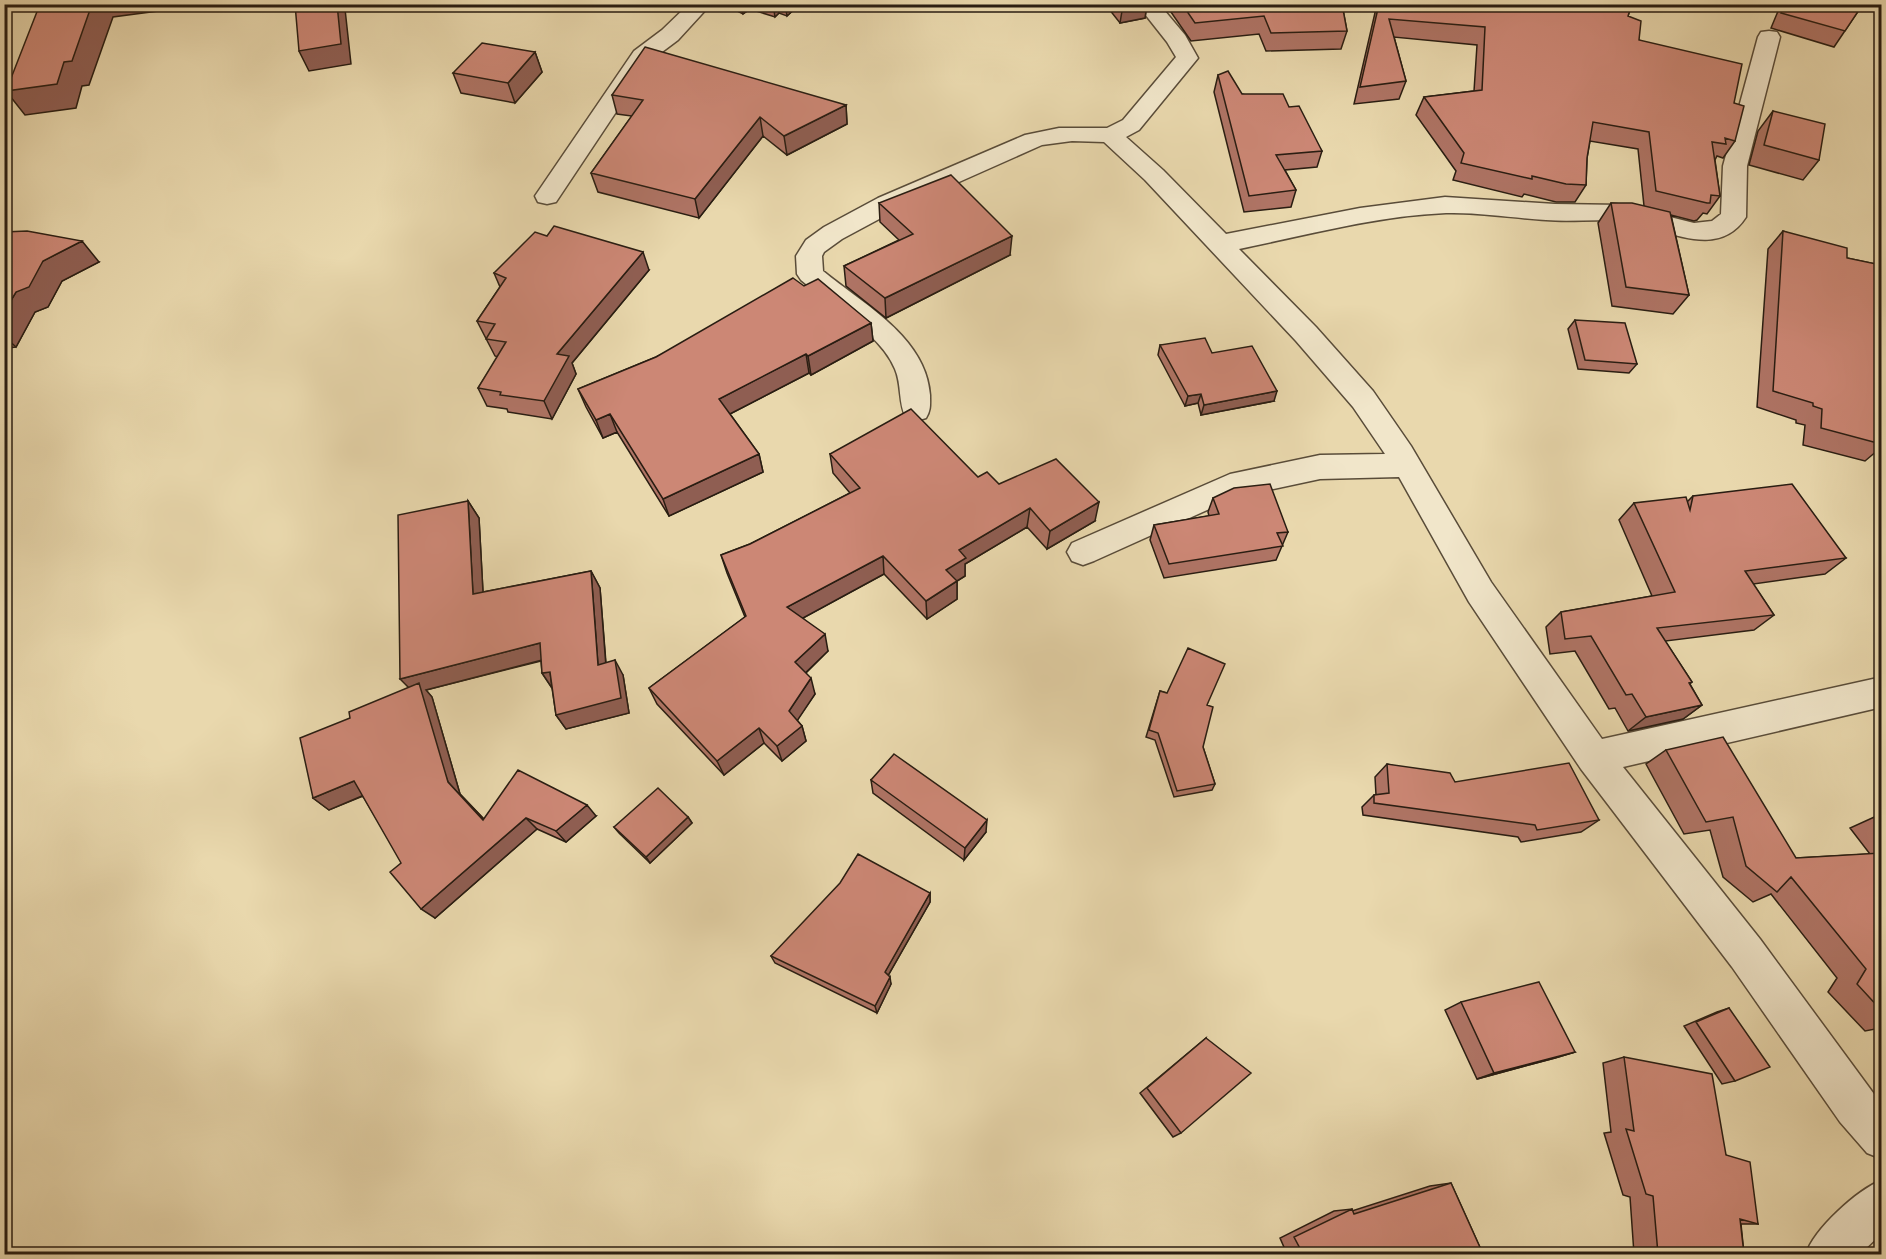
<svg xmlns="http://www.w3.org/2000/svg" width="1886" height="1259" font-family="'IM FELL English',serif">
	<rect width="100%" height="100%" fill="#e9d8ad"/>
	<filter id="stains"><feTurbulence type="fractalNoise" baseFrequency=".00333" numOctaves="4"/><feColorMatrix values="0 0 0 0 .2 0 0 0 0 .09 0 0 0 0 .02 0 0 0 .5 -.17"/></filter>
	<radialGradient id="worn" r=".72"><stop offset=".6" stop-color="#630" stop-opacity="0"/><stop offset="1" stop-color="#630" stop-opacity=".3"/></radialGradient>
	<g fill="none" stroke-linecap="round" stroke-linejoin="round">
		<g stroke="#594c39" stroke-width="3">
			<path id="minor" d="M689,4h22l-33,36 -28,21 -94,141 -9,2 -9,-2 -3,-6 99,-145 28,-21z
				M1137,4h22l26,31 13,23 -59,72 -13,7 37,33 63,64 134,-26 85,-11 110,7 67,1 72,18 18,-2 9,-7 2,-48 35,-129 3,-5 8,-1 8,1 3,5 -33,129 -1,51c-30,47 -87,7 -127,4 -24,-2 -49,1 -73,-1 -33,-2 -67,-8 -100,-7 -70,3 -139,22 -207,36l77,78 57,64 38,55 80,136 111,157 280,-62v30l-259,60 137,172 122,166v54l-15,-6 -27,-31 -108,-155 -151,-198 -112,-167 -70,-125 -79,2 -84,18 -142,64 -11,4 -11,-4 -5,-9 5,-9 158,-69 90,-19 65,-1 -32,-47 -57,-66 -151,-161 -41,-38 -32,-1 -30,4 -146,65 -54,29 -18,13 -2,4 1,15c40,33 103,66 107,124 0,9 1,15 -4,23l-10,3 -10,-3c-8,-15 -4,-33 -11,-49 -14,-35 -66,-65 -94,-89l-4,-6 -1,-18 10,-16 18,-13 54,-29 147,-63 34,-7h48l16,-8 53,-63 -9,-15z
				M1882,1180v53l-22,21h-54c8,-25 51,-64 76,-74z"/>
		</g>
		<use href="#minor" fill="#f1e6ca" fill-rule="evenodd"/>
	</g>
	<path fill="#af7465" stroke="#291d12" stroke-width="1.5" d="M723,4h77l-13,12 -8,-3 -4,4 -25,-8 -7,5z
		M1105,4h42l-2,14 -25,5z
		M1162,4h180l5,27 -6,18 -75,2 -7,-17 -68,7 -20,-29z
		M1377,4h255l-4,12 11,24 95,63 1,38 -12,17 -6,-2 -2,4 5,36 -13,18 -4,-1 -6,7 -3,1 -23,-6 18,80 -16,19 -61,-8 -14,-83 13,-20 33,3 -6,-57 -48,-8 -3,17 -1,27 -11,17h-19l-32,-8 -2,3 -69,-17 3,-9 -40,-56 8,-18 50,-6 3,-46 -83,-8 12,44 -7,18 -45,5z
		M1781,4h82l-29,43 -63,-19z
		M535,52l7,20 -27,31 -54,-10 -8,-20z
		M1218,75l24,19 47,13 33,44 -5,16 -32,3 11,20 -5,17 -47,5 -30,-120z
		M612,95l234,10 1,19 -60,31 -24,-19 -64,82 -101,-26 -7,-19 41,-57 -15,-2z
		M1773,111l46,49 -16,20 -54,-15 9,-34z
		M879,203l131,52 -124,63 -40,-32 -2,-20 55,-26 -19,-18z
		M1783,231l64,27 34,7v186l-3,-1 -13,11 -62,-16 2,-20 -9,-2v-3l-39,-13 11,-158z
		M4,232l95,30 -37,19 -14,26 -13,5 -19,35 -9,1 -3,4z
		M649,270l-77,93 4,11 -24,45 -44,-7 -1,-3 -20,-3 -9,-18 20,-31 -3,-1 -18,-35 23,-34 -6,-14z
		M804,286l67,37 2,18 -62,34 -2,-2 -79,41 29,40 4,18 -94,44 -52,-84 -14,6 -17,-31 -8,-18 78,-32z
		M1575,320l62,44 -8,9 -51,-4 -10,-40z
		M1160,345l52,8 62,48 -73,14 -3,-12 -13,3 -27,-51z
		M830,454l148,23 117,44 -48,28 -20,-22 -62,37v12l-8,5v18l-30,20 -43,-45 -81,44 25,33 -22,22 9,21 -18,26 5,6 4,15 -24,20 -18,-18 -40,32 -67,-71 -8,-16 96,-71 -18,-44 -6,-18 29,-11 100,-51 -17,-20z
		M1693,496l153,62 -21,16 -72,10 21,31 -20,15 -89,11 27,41 -2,2 12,21 -19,14 -55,12 -13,-23 -6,1 -34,-58 -25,3 -4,-27 15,-15 91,-16 -33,-76 15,-17 54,-2z
		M1213,498l75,34 -12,28 -112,18 -14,-38 4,-15 55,-9 -1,-4z
		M468,501l11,17 4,74 108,-21 9,17 6,75 17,12 6,38 -63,16 -10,-14 -4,-27 -10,-15 -1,-12 -115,29 6,7 28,97 24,25 112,-3 -30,26 -29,-13 -102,89 -72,-122 -34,14 -16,-12 37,-80 58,-30z
		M1160,691l47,14 -4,42 12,37 -3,6 -38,7 -19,-57 -9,-3z
		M1666,750l130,108 74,-4 -20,-26 31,-14v214l-16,3 -37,-39 9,-14 -66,-84 -18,8 -30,-25 -13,-47 -26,4 -38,-70z
		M1387,764l68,18 144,38 -18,12 -60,10 -3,-5 -155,-22 -1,-8 12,-12h2l-1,-18z
		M871,780l115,52 -22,28 -91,-67z
		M688,817l4,6 -42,40 -31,-30 -5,-6z
		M930,893v9l-42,74 3,8 -14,29 -102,-50 -4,-7z
		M1461,1002l114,50 -20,6 -78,21 -32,-69z
		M1729,1008l6,73 -13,3 -38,-58 33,-14z
		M1206,1038l-25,95 -8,4 -33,-44z
		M1624,1057l102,98 32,69h-17l3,30h-110l-4,-57 -7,-2 -19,-62 7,-1 -8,-69z
		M1451,1183l32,71h-196l-7,-16 54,-27 18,-2v2l78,-25z"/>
	<path fill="#8f5e52" stroke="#291d12" stroke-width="1.5" d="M92,4h81v5l-60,8 -24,68 -7,1 -6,22 -51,7 -19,-24 58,-29z
		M337,4h6l2,5 6,55 -42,7 -10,-20z
		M741,4h8l1,5 -7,5z
		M773,4h5l1,9 -4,4z
		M785,4h15l-13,12z
		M1126,4h21l-2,14 -25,5 3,-18z
		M535,52l7,20 -27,31 -7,-20z
		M846,105l1,19 -60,31 -3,-19z
		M760,117l3,19 -64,82 -4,-19z
		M1012,236l-2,19 -124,63 -1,-20z
		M82,241l17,21 -37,19 -14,26 -13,5 -19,35 -12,-11v-24l12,-20 27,-31z
		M643,252l6,18 -77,93 4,11 -24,45 -8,-18 13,-47z
		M871,323l2,18 -62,34 -3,-19z
		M806,354l3,19 -85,44 -5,-18z
		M1277,391l-3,10 -73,14 3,-10z
		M1201,394l-3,9 -13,3 3,-10z
		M610,414l7,18 -14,6 -7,-18z
		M759,454l4,18 -94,44 -6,-17z
		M468,501l11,17 5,93 -11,-17z
		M1099,502l-4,19 -48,28 3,-18z
		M1030,508l-3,19 -62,37v12l-19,12v-18l13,-20z
		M883,556l1,18 -92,50 -5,-17z
		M591,571l9,17 7,92 -9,-15z
		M957,581v18l-30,20 -1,-18z
		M825,634l3,17 -29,28 -4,-17z
		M540,643l10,15 -124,32 6,7 28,97 35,37 -12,-11 -35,-38 -34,-89 -14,-14z
		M615,660l8,15 6,38 -63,16 -10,-14z
		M550,672l2,16 -10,-15z
		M811,678l4,16 -22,33 -4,-16z
		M1702,705l-19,14 -55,12 18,-14z
		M802,726l4,15 -24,20 -5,-15z
		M759,728l5,15 -40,32 -7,-14z
		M354,781l15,12 -40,17 -16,-12z
		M587,805l9,11 -30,26 -10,-11z
		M688,817l4,6 -42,40 -4,-6z
		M526,818l11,11 -102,89 -14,-9z
		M987,820l-1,12 -22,28 1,-12z
		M930,893v9l-44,77 -1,-7z
		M890,977l1,7 -14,29 -2,-7z
		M1575,1052l-20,6 -78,21 17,-6z"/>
	<path fill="#cc8775" stroke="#291d12" stroke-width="1.5" d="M40,4h52l-20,57 -8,1 -7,22 -51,7z
		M295,4h42l4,40 -42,7z
		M1182,4h160l5,27 -76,2 -7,-17 -69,7z
		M1379,4h253l-4,12 13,5 -2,19 103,24 -8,39 10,3 -9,35 -10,-3 1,6 -14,-2 8,54 -9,-1 -1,8h-3l-51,-12 -7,-59 -56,-10 -6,36 -1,27 -20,-1 -34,-8v3l-71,-16 3,-10 -40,-56 58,-7 3,-63 -96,-8 17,62 -46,6z
		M1785,4h78l-18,27 -64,-18z
		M482,43l53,9 -27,31 -55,-10z
		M645,47l201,58 -62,31 -24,-19 -65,82 -104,-26 52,-73 -31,-5z
		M1228,71l14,23h41l6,13 10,-1 23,45 -46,4 20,35 -47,6 -31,-121z
		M1773,111l52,13 -6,36 -55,-15z
		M951,175l61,61 -127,62 -41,-32 69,-32 -34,-31z
		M1611,203h21l38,9 19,83 -63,-8z
		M554,226l89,26 -86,102 12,2 -25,45 -44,-6 1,-3 -23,-4 28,-46 -20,-3 9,-15 -18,-3 29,-43 -12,-5 41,-41 12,4z
		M27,231l55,10 -39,20 -14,26 -13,5 -12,20v-80z
		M1783,231l64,17v10l34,7v179l-60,-16 1,-19 -9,-3v-3l-40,-12z
		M793,278l11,8 14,-7 53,44 -63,33 -2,-2 -87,45 40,55 -96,45 -53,-85 -14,6 -18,-31 78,-32z
		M1575,320l50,3 12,41 -52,-4z
		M1205,338l7,15 40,-7 25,45 -73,14 -3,-11 -13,2 -28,-51z
		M911,409l67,68 9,-5 12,12 57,-25 43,43 -49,29 -20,-23 -71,42 7,8 -20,12 11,11 -31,20 -43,-45 -96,51 38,27 -30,28 16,16 -22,33 13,15 -25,20 -18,-18 -42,33 -68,-73 97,-72 -25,-61 29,-11 110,-56 -30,-34z
		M1270,484l18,48 -11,1 6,13 -114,18 -15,-39 65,-11 -6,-16 21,-10z
		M1792,484l54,74 -101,13 29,44 -117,13 35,54 -3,1 13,22 -56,12 -14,-23 -6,1 -35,-59 -26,3 -4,-27 114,-20 -41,-89 52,-6 4,13 3,-14z
		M468,501l5,93 118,-23 7,94 17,-5 6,38 -65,17 -6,-43 -8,1 -2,-30 -140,36 -2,-164z
		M1188,648l37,16 -18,41 6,2 -10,40 12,37 -38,7 -19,-58 -9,-3 11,-39 7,2z
		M419,683l29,99 35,38 35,-50 69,35 -31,26 -30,-13 -105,91 -31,-37 11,-9 -47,-82 -41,17 -13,-60 50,-20 -1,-6z
		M1723,737l73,121 85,-5v157l-24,-26 9,-15 -75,-92 -14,15 -31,-26 -13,-49 -27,5 -40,-72z
		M894,754l93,66 -22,28 -94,-68z
		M1569,763l30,57 -62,10 -2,-5 -161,-22v-8l15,-2 -2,-29 63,9 5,9z
		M658,788l30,29 -42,40 -32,-30z
		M1881,814v8l-5,-7z
		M858,854l72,39 -45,79 5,5 -15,29 -104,-50 69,-73z
		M1539,982l36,70 -81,21 -33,-71z
		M1729,1008l41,59 -35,14 -39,-59z
		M1206,1038l45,35 -70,60 -34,-45z
		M1624,1057l88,17 14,81 24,7 8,62 -18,-5 4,35h-86l-5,-58 -7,-2 -20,-65 8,2z
		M1451,1183l32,71h-180l-9,-17 58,-28 2,5z"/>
	<rect width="1886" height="1259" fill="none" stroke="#e9d8ad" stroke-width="24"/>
	<rect x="6" y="6" width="1874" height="1247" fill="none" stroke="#291d12" stroke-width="3"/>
	<rect x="12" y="12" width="1862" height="1235" fill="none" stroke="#291d12" stroke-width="1.5"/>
	<rect width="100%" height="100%" filter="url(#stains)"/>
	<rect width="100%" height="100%" fill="url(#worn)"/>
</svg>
